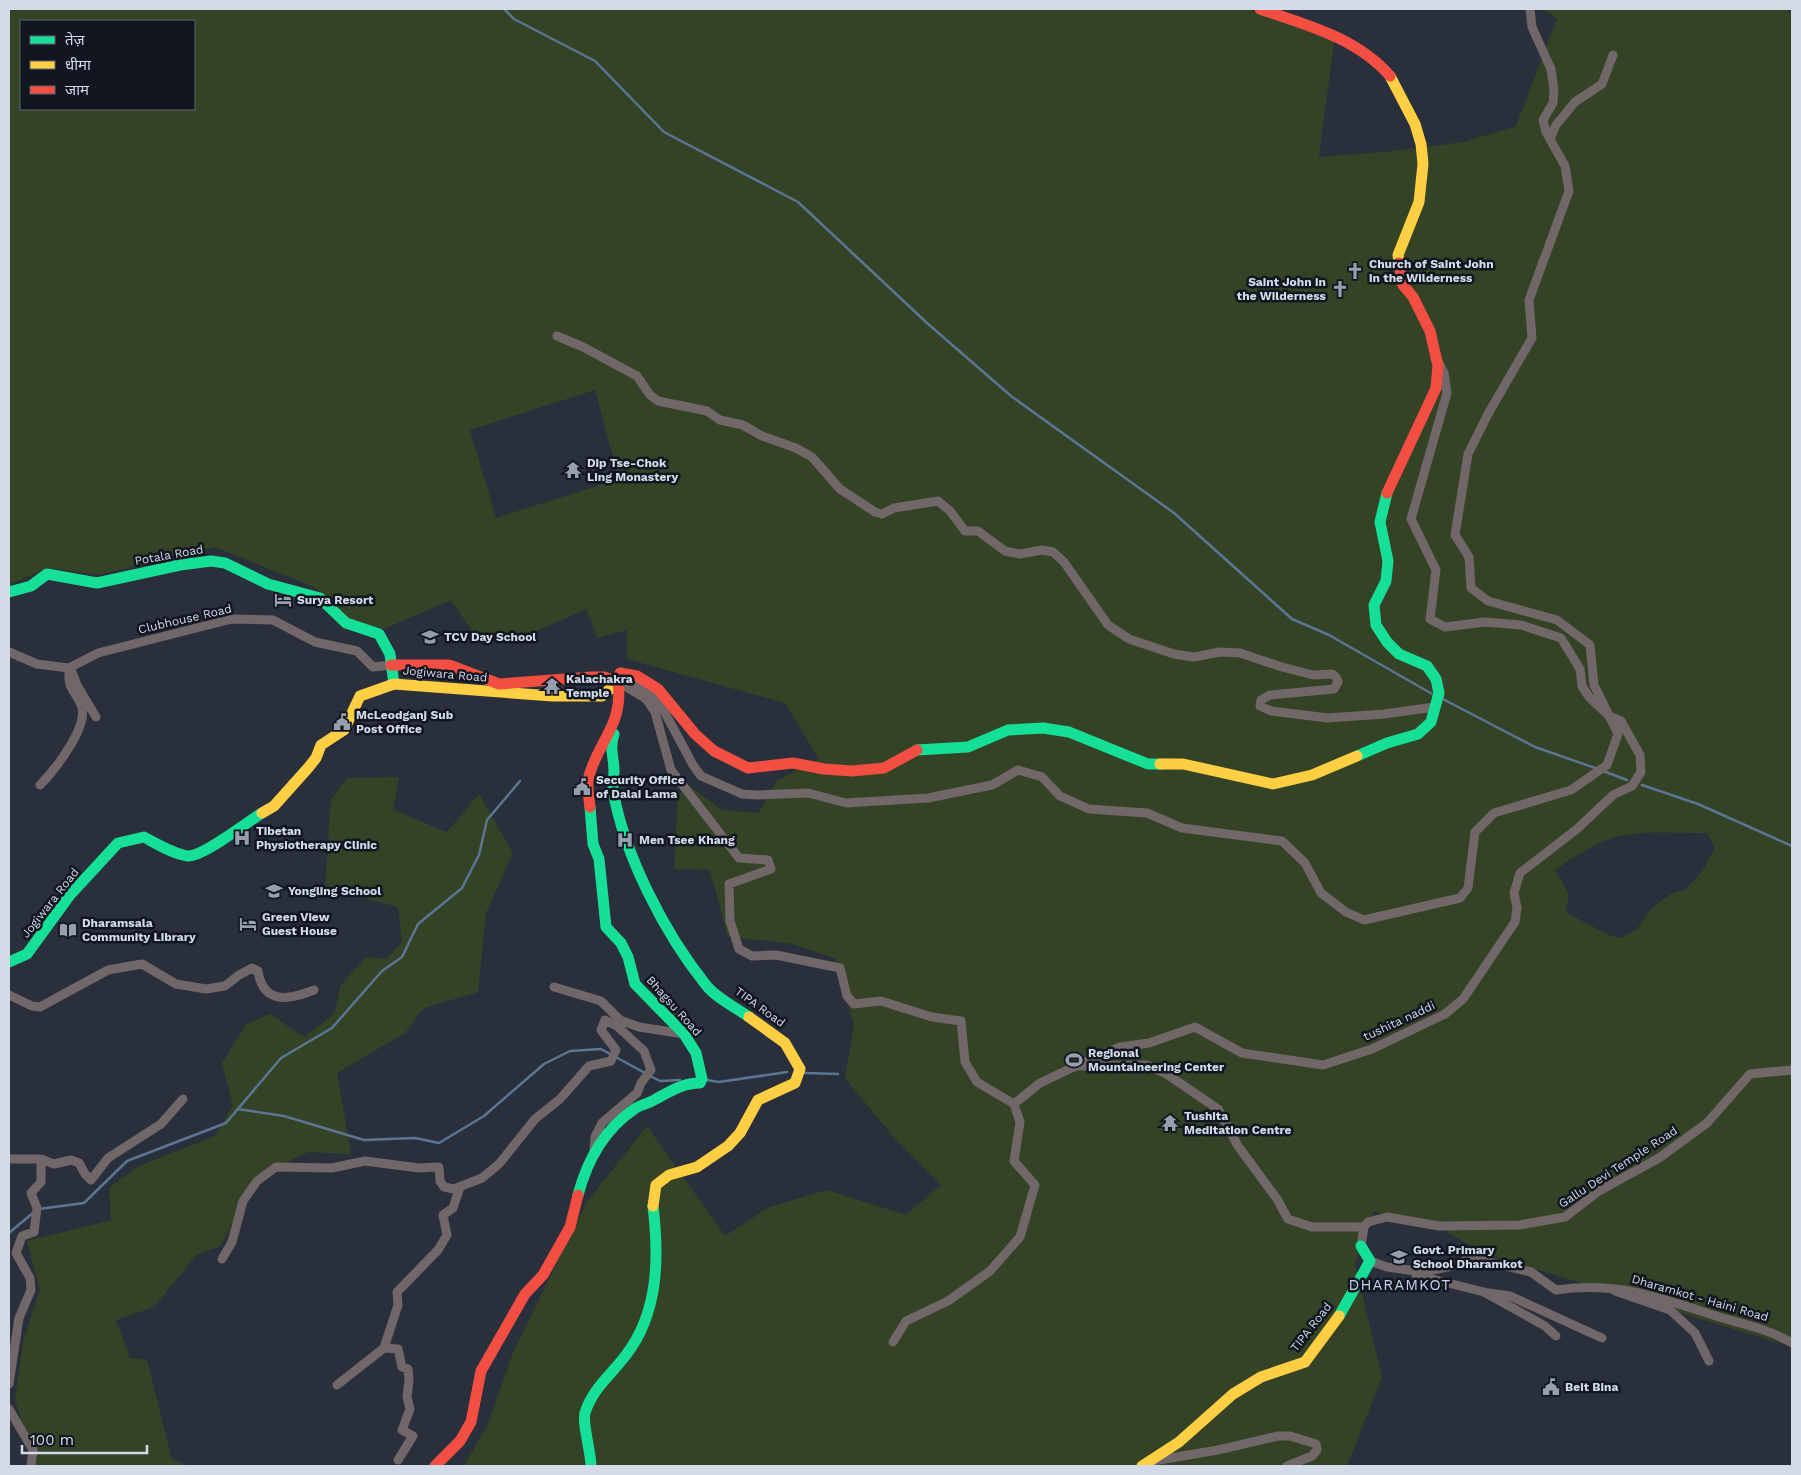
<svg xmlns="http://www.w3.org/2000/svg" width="1801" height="1475" font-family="'Work Sans','Noto Sans Devanagari',sans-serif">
	<rect width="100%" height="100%" fill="#2a303b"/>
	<path fill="#344325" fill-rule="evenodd" d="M9,9h1238l87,32 -15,116 66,-5 79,-10 52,-16 41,-107 -14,-10h243l6,5v1333l-309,-94 -43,-25 -52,-11 -14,-6 -19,53 27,113 -35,89h-883l24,-42 26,-74 73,-148 60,-76 78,110 44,-29 58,-17 79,25 35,-30 -46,-46 -50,-61 9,-53 -19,-67 -46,-15 -61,-6 -18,-67 -36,-1 4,-72 9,-13 35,26 37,3 17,-32 43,-22 -34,-56 -158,-44v-29l-30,8 -10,-29 -78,34 -33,-6 -25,-37 -67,29 -34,-10 -36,-32 -99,-40 -117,28 -50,-7 -39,17zM21,21h173v88h-173zM595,390l24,89 -123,39 -26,-88zM1707,833l8,15 -12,22 -17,19 -15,5 -17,12 -17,23 -15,9 -13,-3 -44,-23 4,-17 -14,-25c18,-12 35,-24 55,-31 27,-10 69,-5 97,-6z
		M399,777l-6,33 54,22 32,-38 34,59 -27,60 -8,79 -54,16 -19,25 -68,40 14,81 -43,-2 -56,27 -31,67 -25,9 -42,52 -38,13 14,38 17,2 25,99 17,7h-153l-21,-66 8,-58 17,-52 -13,-49 84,-21 -2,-32 30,-22 76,-30 18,-31 -11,-42 24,-38 24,-11 34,23 30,-23 7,-29 25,-28 21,2 15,-17 -4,-35 -73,-19 6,-89 16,-21z"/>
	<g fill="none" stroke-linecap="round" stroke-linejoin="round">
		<path stroke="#5b7595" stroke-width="2.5" d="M504,9l10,10 81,42 69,71 134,70 129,121 84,73 163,117 118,106 37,16 105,60
			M1441,698l94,49 63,22
			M1603,771l24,9
			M1642,785l56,19 94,42
			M805,1073l33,1
			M650,1076l10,5 20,-1
			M707,1080l12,2 68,-10
			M238,1109l46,7 80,24 51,-2 24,5 45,-27 60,-52 26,-13 31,-2 44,24
			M39,1209l45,-6 43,-42 99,-38 55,-65 51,-30 50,-57 20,-14 16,-33 44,-36 17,-33 8,-35 33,-39
			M9,1233l25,-21"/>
		<path stroke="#716668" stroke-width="9" d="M1550,139l6,-14 19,-23 27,-18 11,-29
			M557,336l26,11 54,29 13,19 8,6 49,10 13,9 23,5 19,11 34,12 16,9 28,32 35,23 7,2 12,-6 44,-7 12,10 15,20h13l27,20 15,3 22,-4 11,2 11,10 44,63 21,14 45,15 20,3 26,-5 20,1 42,14 31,8 19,-1 4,3 2,5 -4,7 -64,6 -9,5 -1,6 11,5 57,7 56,-4 51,-7
			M9,652l28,12 32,4 29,-15 134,-34 41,1 42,22 42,9 16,16 18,-2
			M72,672l5,13 19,32
			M619,681l-1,1 28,17 9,13 16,58 68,88 29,2 3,9 -42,15 1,37 9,28 13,7 24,-1 64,13 7,28 7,8 27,-3 51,16 29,4 4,41 12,20 37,22
			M637,684l16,12 11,15 29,54 8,11 41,18 16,1 50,-2 38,10 82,-5 64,-13 26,-15 24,7 18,19 29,13 58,4 35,15 100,13 23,22 16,30 25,19 18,8 96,-22 8,-10 7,-56 19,-19 77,-23 36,-25 11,-31 -24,-49 -4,-40 -33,-25 -69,-19 -17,-13 -2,-31 -14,-22 13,-81 20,-40 44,-76 -3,-38 40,-109 -4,-25 -19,-34 -3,-12 10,-17 1,-13 -3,-21 -19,-42 -2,-18
			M40,785c14,-14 47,-56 42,-77 -2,-9 -8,-14 -11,-21 -3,-5 -2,-13 -2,-19
			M554,987l47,14 19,19 19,7 45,7
			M9,995l23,11 8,1 68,-37 34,-6 34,20 30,5 19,-3 14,-11 13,-7 6,3c5,34 31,29 56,19
			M1076,1066l44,-19 29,-4 46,-16 47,26 81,12 49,-16 73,-35 18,-15 52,-77 2,-14 -3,-15 6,-20 57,-44 36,-34 19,-9 9,-14 -1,-17 -19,-34 -12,-5 -20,-19 -7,-11 -2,-17 -19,-31 -40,-13 -36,-3 -40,5 -15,-8 6,-49 -25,-51 36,-126 -3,-20 -5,-10
			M1014,1104l26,-21 36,-17 70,-1 19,8 53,36 20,37 39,53 11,20 24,8h52
			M9,1159h32l13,5 17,-4 8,3 6,11 6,6 17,-22 53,-34 22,-25
			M1361,1246l3,-19 4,-5 19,-5 52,9 80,-1 46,-8 34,-26 60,-33 48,-35 43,-49 42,-4
			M222,1259l10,-17 11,-41 14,-20 19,-14 56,1 33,-7 54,7 20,-1 1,14 4,6 10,2 28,-11 17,-14 36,-45 25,-20 29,-33 22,-5 5,-11 -15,-20 4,-10 12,6 27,25 7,19 -10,13 -4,10 -35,30 -7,14 -1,13
			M1370,1261l17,6 36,5 29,-6 19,-8 60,14 25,18c59,-9 102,7 157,25 28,9 54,13 79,28
			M1416,1275l68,17 61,34 11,10
			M1615,1291l55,19 25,23 14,28
			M1489,1293l21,3 92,42
			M893,1342l13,-21 42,-20 42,-30 30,-34 15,-52 -21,-24 6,-39 -6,-18
			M9,1384l10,-66 12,-28 -1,-12 -14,-25 6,-17 12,-4 3,-24 -6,-15 10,-11v-23
			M337,1385l47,-37
			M9,1409l24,41 -2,16
			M398,1460l15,-24 -11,-6 8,-21 -3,-12 2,-17 -1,-11 -6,-2 -4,-18 -14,-1 14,-43 -1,-13 41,-42 9,-15 -4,-20 10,-7 7,-21
			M1153,1461l65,-11 60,-14h12l26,8 1,6 -5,6 -25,10"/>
		<path stroke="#16e098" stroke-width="11" d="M9,592l22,-6 16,-12 50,9 83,-18 31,-4 14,2 43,21 52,14 26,25 33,11 11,20 4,30
			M614,734c-5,16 0,22 0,37 0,7 -2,13 -1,19 11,65 52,144 93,195 10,13 29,22 43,32
			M917,750l51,-3 40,-17 35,-2 26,4 79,32h12
			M1357,756l30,-13 31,-9 13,-12 8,-29 -3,-14 -9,-13 -28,-12 -12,-12 -11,-17 -2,-20 12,-24 2,-20 -8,-39 7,-29
			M9,962l18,-8 43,-59 48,-52 26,-6c13,7 29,17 44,19 15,1 59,-34 74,-43
			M578,1195c9,-34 26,-65 55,-85 6,-5 15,-6 21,-10 15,-8 28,-17 46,-17l2,-4 -6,-26 -12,-19 -49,-50 -7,-27 -7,-14 -15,-16 -7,-68 -6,-15 -3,-37
			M1339,1316l31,-55 -9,-15
			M591,1466c0,-13 -9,-44 -6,-53 7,-24 26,-38 41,-58 33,-43 33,-98 27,-149"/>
		<path stroke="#ffcf43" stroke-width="11" d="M1390,76l25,48 6,20 2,20 -4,38 -21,53 1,8
			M1160,764h23l90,20 39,-9 45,-19
			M262,813l12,-7 34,-38 8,-10 5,-13 23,-15 16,-34 34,-12 158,12h50l16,-14
			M653,1206l3,-21 13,-10 28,-8 31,-21 12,-13 18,-33 37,-17 5,-14 -15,-26 -36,-26
			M1142,1466l37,-24 54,-48 28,-17 44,-15 34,-46"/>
		<path stroke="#f24e42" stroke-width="11" d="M1260,9c47,16 97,29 130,67
			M1387,493l49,-105 2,-22 -8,-35 -17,-34 -10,-12 -4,-22
			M391,665h58l50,19 93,-7h12l14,5
			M618,682l2,-9 17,3 21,13 37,45 19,17 34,17 45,-5 31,6 28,2 32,-3 33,-18
			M590,807c-1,-8 -3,-19 -2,-27 9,-39 36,-54 30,-98
			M435,1466l25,-25 11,-19 10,-51 44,-77 18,-19 27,-48 8,-32"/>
	</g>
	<defs>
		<g id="church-bare" transform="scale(1.35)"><path d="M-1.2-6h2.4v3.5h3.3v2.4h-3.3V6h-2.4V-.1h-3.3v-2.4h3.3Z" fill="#989fac" stroke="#111620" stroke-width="2.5" paint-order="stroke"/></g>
		<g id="temple-bare" transform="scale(1.35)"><path d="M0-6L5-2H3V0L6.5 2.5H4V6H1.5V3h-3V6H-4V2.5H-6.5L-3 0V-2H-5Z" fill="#989fac" stroke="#111620" stroke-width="2.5" paint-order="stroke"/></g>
		<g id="hotel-bare" transform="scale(1.35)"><path d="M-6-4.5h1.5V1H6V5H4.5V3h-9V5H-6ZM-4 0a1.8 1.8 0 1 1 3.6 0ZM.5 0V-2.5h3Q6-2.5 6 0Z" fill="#989fac" stroke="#111620" stroke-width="2.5" paint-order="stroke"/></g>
		<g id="school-bare" transform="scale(1.35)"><path d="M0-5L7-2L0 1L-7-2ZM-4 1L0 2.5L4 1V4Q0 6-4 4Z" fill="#989fac" stroke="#111620" stroke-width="2.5" paint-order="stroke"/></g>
		<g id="civic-bare" transform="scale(1.35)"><path d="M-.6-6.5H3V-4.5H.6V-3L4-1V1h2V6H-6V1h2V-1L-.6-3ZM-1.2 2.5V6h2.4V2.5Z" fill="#989fac" stroke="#111620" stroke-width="2.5" paint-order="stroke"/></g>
		<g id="hospital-bare" transform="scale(1.35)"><path d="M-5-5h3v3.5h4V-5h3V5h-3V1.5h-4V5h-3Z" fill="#989fac" stroke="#111620" stroke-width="2.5" paint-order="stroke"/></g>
		<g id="library-bare" transform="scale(1.35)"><path d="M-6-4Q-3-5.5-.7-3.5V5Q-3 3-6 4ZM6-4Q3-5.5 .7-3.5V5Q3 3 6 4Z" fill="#989fac" stroke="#111620" stroke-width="2.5" paint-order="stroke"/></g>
		<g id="stadium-bare" transform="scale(1.35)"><path d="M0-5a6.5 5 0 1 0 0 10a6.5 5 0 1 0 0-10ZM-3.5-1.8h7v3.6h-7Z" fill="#989fac" stroke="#111620" stroke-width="2.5" paint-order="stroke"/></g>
	</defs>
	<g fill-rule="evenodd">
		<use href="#church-bare" x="1355" y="271"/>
		<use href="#church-bare" x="1340" y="289"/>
		<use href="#temple-bare" x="573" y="470"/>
		<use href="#hotel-bare" x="283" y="600"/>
		<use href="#school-bare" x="430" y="637"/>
		<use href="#temple-bare" x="552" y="686"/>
		<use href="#civic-bare" x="342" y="722"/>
		<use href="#civic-bare" x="582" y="787"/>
		<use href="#hospital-bare" x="242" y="838"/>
		<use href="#hospital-bare" x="625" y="840"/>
		<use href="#school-bare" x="274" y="891"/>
		<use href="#hotel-bare" x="248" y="924"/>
		<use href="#library-bare" x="68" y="930"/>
		<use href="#stadium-bare" x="1074" y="1060"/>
		<use href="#temple-bare" x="1170" y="1123"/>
		<use href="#school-bare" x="1399" y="1257"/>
		<use href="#civic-bare" x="1551" y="1387"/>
	</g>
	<g text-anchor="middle" stroke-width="5" stroke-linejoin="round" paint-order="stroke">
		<g font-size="12" font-weight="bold" fill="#d3dbe9" stroke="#111620" text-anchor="start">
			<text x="1369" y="268">Church of Saint John<tspan x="1369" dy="14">in the Wilderness</tspan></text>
			<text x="1326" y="286" text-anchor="end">Saint John in<tspan x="1326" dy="14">the Wilderness</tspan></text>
			<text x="587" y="467">Dip Tse-Chok<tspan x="587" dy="14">Ling Monastery</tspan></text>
			<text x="297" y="604">Surya Resort</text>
			<text x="444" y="641">TCV Day School</text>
			<text x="566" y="683">Kalachakra<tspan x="566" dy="14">Temple</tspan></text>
			<text x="356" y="719">McLeodganj Sub<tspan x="356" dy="14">Post Office</tspan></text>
			<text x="596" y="784">Security Office<tspan x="596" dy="14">of Dalai Lama</tspan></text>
			<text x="256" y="835">Tibetan<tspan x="256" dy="14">Physiotherapy Clinic</tspan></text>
			<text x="639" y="844">Men Tsee Khang</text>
			<text x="288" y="895">Yongling School</text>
			<text x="262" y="921">Green View<tspan x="262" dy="14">Guest House</tspan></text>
			<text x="82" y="927">Dharamsala<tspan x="82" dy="14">Community Library</tspan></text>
			<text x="1088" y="1057">Regional<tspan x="1088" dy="14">Mountaineering Center</tspan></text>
			<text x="1184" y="1120">Tushita<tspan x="1184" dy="14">Meditation Centre</tspan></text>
			<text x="1413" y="1254">Govt. Primary<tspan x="1413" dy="14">School Dharamkot</tspan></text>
			<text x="1565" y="1391">Beit Bina</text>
		</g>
		<g font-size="12" fill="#d3dbe9" stroke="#111620">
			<text transform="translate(169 555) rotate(-10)" y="4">Potala Road</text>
			<text transform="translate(185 619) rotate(-13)" y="4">Clubhouse Road</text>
			<text transform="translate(445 674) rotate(5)" y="4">Jogiwara Road</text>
			<text transform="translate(50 903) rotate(-52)" y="4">Jogiwara Road</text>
			<text transform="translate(674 1006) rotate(48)" y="4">Bhagsu Road</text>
			<text transform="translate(760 1007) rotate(36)" y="4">TIPA Road</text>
			<text transform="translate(1399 1021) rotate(-25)" y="4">tushita naddi</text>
			<text transform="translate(1618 1167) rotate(-33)" y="4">Gallu Devi Temple Road</text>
			<text transform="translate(1700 1298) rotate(16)" y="4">Dharamkot - Haini Road</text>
			<text transform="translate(1311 1327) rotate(-52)" y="4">TIPA Road</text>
		</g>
		<g font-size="15" letter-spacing="1" fill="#c3d3ee" stroke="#111620">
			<text x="1400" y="1290">DHARAMKOT</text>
		</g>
	</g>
	<rect width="1801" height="1475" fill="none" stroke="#d3dbe9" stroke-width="20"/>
	<rect x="20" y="20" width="175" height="90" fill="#111620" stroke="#5f6570"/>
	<rect x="30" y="36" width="25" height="8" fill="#16e098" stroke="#5f6570"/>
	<text x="65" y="45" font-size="15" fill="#d3dbe9">तेज़</text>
	<rect x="30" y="61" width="25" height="8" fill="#ffcf43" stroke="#5f6570"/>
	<text x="65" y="70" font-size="15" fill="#d3dbe9">धीमा</text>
	<rect x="30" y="86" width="25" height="8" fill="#f24e42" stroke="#5f6570"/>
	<text x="65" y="95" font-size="15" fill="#d3dbe9">जाम</text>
	<path d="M22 1445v8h125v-8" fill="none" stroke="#d3dbe9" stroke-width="2.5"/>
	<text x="30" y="1445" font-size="15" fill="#d3dbe9" stroke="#111620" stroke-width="4" paint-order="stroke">100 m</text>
</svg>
